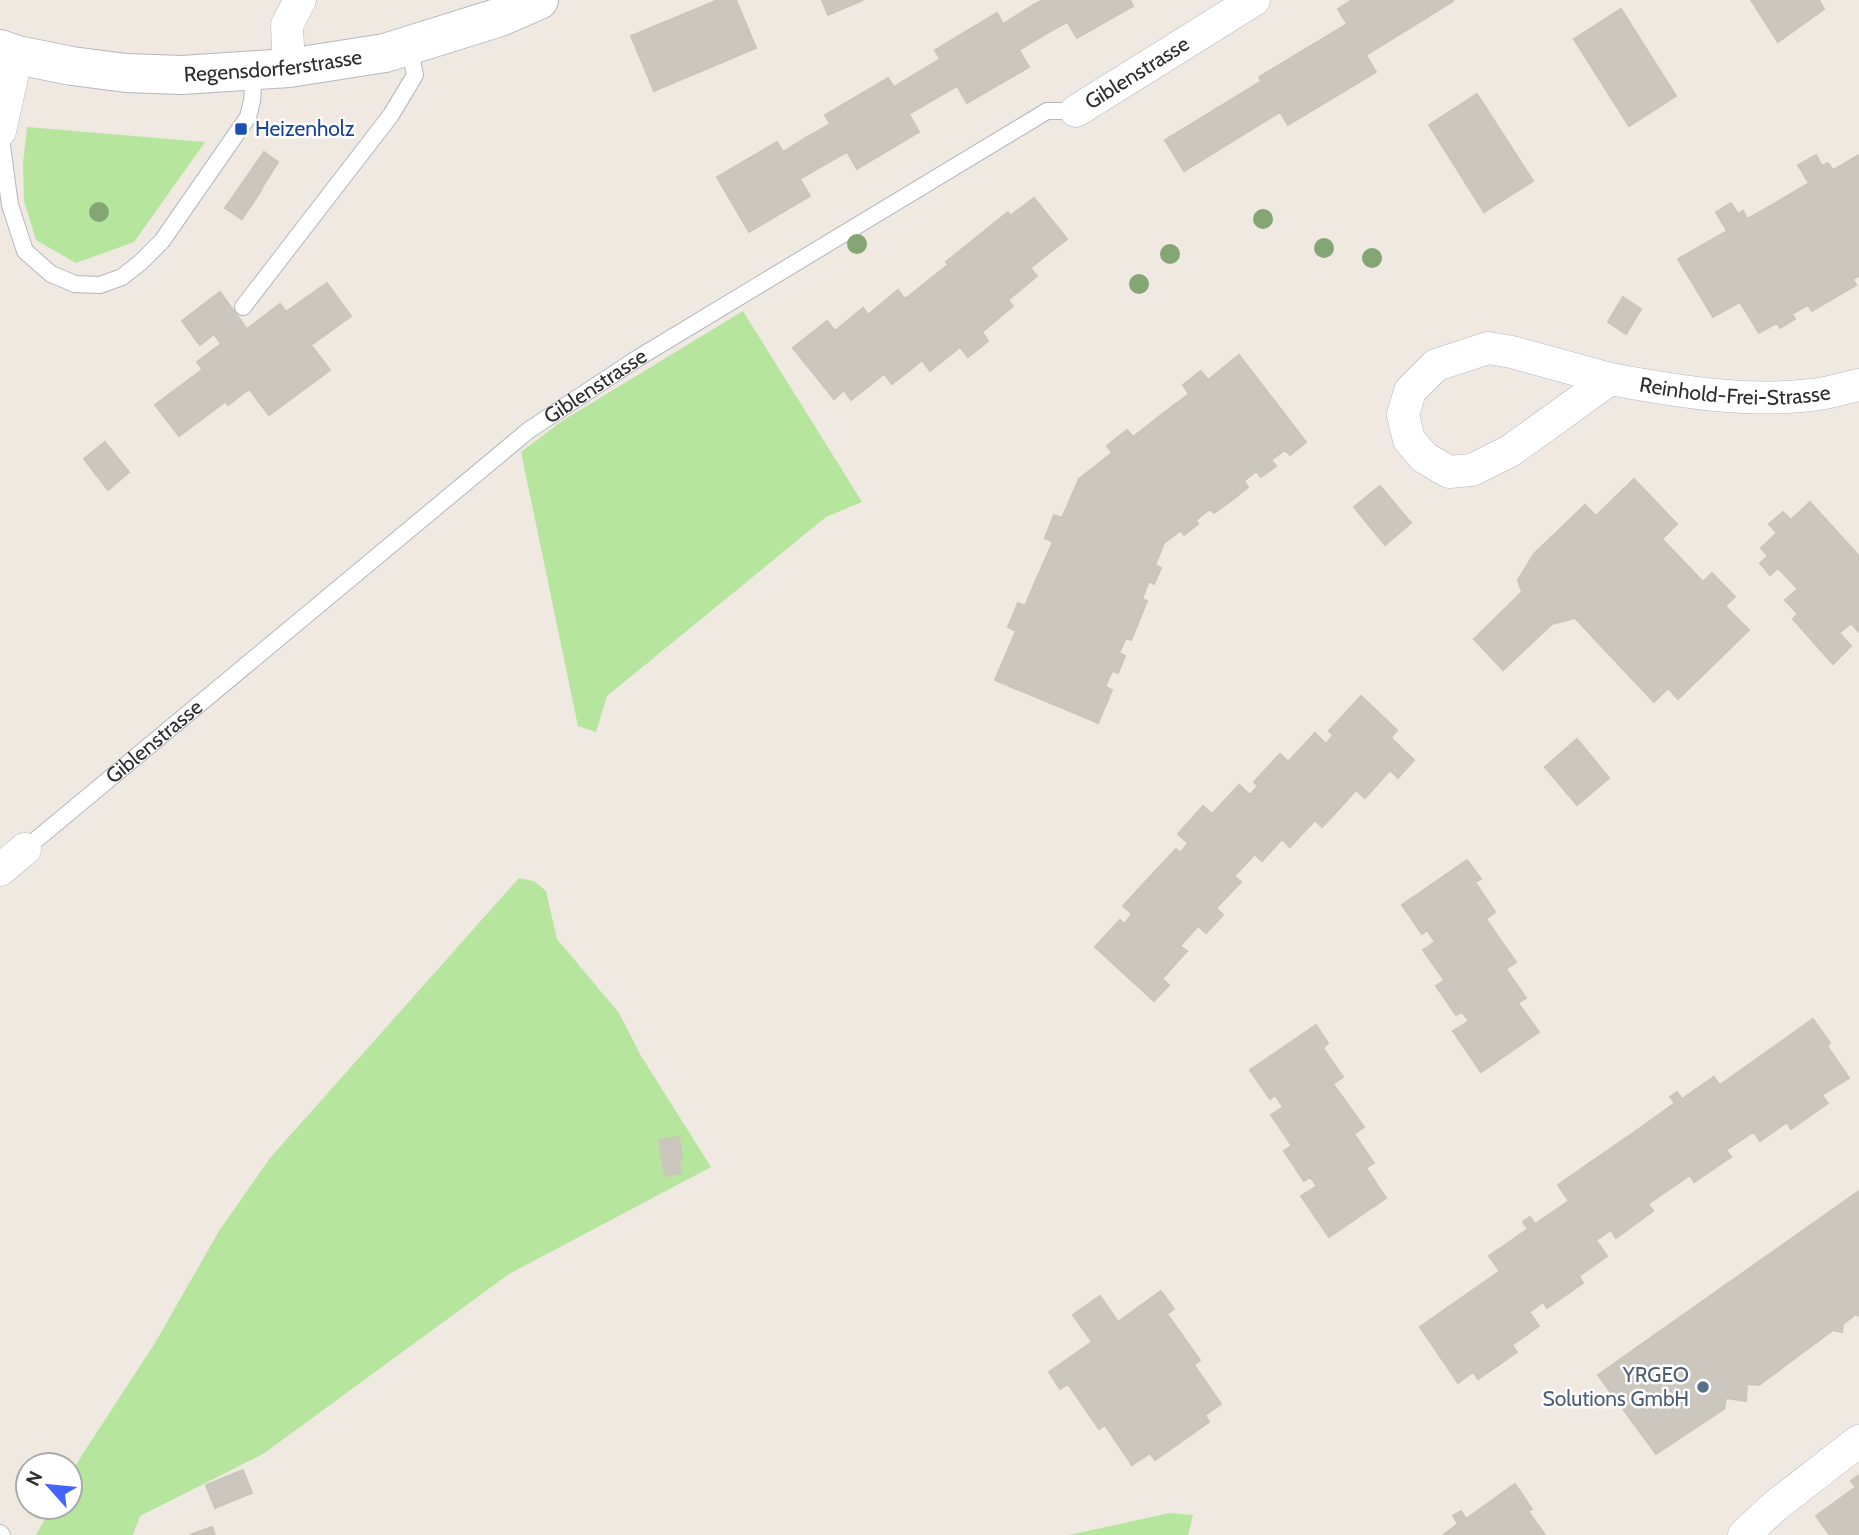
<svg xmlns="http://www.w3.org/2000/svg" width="1859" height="1535" font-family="Cabin,sans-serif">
	<rect width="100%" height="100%" fill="#efe9e1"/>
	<path fill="#b6e59e" d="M27,127l178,15 -71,100 -58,21 -40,-23 -12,-39 -1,-38z
		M743,311l119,191 -36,15 -219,179 -11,36 -18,-6 -57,-274 41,-31z
		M519,878l15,3 12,10 11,48 62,74 22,43 70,111 -202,107 -246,180 -123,62 -7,19h-97l16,-28h18v-31l12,-21 73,-112 64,-112 51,-73z
		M1170,1513l23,2 -5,20h-119z"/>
	<path fill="#cbc7bf" stroke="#cbc5ba" stroke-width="2" d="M718,0h18l20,48 -102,43 -23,-55z
		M822,0h41l-35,15z
		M1043,0h18l-5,3 11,19 -16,9 -16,-27z
		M1061,0h69l3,6 -56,32 -21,-35z
		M1352,0h100l1,1 -87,54 -28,-46z
		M1751,0h68l5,9 -46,33z
		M1035,4l16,27 -32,19 10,17 -62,36 -10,-17 -24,14 -16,-27 23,-14 -5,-9 62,-37 6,11z
		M1621,9l55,87 -47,30 -55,-87z
		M1347,24l29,48 -88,53 -29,-48z
		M917,73l16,27 -24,14 10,18 -62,37 -10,-17 -23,13 -17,-28 23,-13 -5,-9 63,-37 6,9z
		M1262,81l18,31 -96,59 -19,-31z
		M1477,94l56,87 -49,31 -55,-87z
		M807,137l17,28 -24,14 10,17 -61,36 -32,-55 60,-35 6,10z
		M264,152l14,10 -17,27 -15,-11z
		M1816,155l6,11 6,-3 5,7 26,-15v121l-6,3 3,6 -22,13 -57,-96 32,-19 -11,-18z
		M246,178l16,11 -20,30 -17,-11z
		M1034,198l33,41 -37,29 7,8 -29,24 5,6 -19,16 -48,-60 62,-50 2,4z
		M1777,202l57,96 -22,13 -4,-6 -16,9 3,5 -15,9 -3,-5 -18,10 -19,-31 -27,15 -35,-58 49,-28 -11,-19 15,-9 7,11 5,-3 4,8z
		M948,265l46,57 -12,10 6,9 -20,16 -8,-10 -30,24 -8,-11 -11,9 -43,-54 30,-25 7,9z
		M327,283l24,33 -40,29 -25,-33z
		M220,292l27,37 33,-25 50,66 -61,45 -20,-26 -21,16 -31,-43 24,-18 -7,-10 -14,11 -18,-24z
		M1623,297l18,12 -15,25 -18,-12z
		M863,308l48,61 -19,15 -8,-10 -33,26 -7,-10 -10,9 -41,-51 34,-27 8,10z
		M1239,355l67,87 -16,13 -5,-5 -14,10 5,6 -15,11 -5,-6 -12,10 4,6 -16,13 -67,-88 24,-18 -6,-9 18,-14 7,9z
		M202,370l24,31 -47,35 -24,-31z
		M1165,412l67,88 -18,13 -4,-4 -14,11 2,4 -14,11 -3,-5 -17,13 -85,-64 33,-26 -5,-7 20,-16 6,7z
		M105,442l24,30 -21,18 -24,-31z
		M1079,479l85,64 -9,22 6,3 -7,16 -5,-3 -7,18 5,2 -8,20 -102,-43 16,-36 -8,-4 9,-23 8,3z
		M1634,479l43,45 -15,15 41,43 9,-9 23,24 -10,9 24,24 -71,69 -10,-11 -14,14 -79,-84 -23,6 -49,46 -29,-31 48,-47 -4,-12 16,-26 51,-49 11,11z
		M1380,486l31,37 -26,22 -31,-38z
		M1810,502l49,54v76l-8,-9 -12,10 12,13 -18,18 -40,-45 5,-5 -13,-14 13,-11 -20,-21 -8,7 -10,-12 8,-7 -7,-8 16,-15 -8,-9 14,-12 8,8z
		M1037,578l102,43 -8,19 -5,-2 -7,15 6,3 -7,17 -6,-2 -7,16 7,3 -14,33 -103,-43 21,-49 -8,-4 10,-24 7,3z
		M1361,696l36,34 -6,8 23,22 -16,18 -8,-8 -25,28 -9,-8 -17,19 -51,-47 27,-29 11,11 7,-9 -4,-4z
		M1577,739l32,39 -32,27 -32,-38z
		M1280,754l59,55 -17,18 -7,-7 -25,27 -8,-8 -20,22 -50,-47 27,-29 11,10 8,-9 -4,-4z
		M1203,806l52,48 -21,22 7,6 -25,26 7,7 -17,18 -58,-54 28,-30 4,4 8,-10 -10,-9z
		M1467,860l14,19 -6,3 20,30 -9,7 15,22 -56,40 -22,-31 12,-8 -8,-12 -5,4 -20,-29z
		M1148,879l50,47 -18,20 7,5 -25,28 7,6 -15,16 -59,-54 25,-27 4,4 8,-10 -9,-8z
		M1501,941l15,21 -10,7 20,29 -8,5 21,29 -58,40 -28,-41 16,-10 -7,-9 -6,3 -20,-29z
		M1813,1019l17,24 -3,3 22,32 -27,17 6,8 -37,26 -4,-7 -27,19 -40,-56z
		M1316,1025l12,18 -5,5 20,29 -10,7 16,22 -57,40 -21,-31 12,-8 -8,-12 -5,4 -20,-29z
		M1714,1077l39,55 -27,18 5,7 -37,25 -4,-7 -16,11 -38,-55 39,-28 -5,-6 7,-5 5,7z
		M1349,1106l15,21 -10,7 20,29 -8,5 20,30 -57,39 -28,-41 16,-10 -7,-9 -6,4 -20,-30z
		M1636,1131l38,55 -26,18 5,7 -37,27 -5,-8 -15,10 -38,-55z
		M679,1137l3,22 -3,1 2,13 -16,3 -6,-36z
		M1859,1191v125l-3,-2 -13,10 -1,8 -9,-2 -74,55 -12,-1 -1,17 -20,-3 -2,11 -68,45 -58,-79z
		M1569,1201l38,55 -28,20 4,7 -36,25 -4,-6 -14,10 -40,-56 39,-27 -5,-7 2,-2 5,-3 5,7z
		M1500,1271l39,55 -27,19 5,7 -39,27 -5,-7 -15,11 -38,-56z
		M1161,1291l13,18 -7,5 33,46 -6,5 27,39 -16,11 4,7 -54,38 -5,-7 -18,12 -27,-40 -6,4 -31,-45 -8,5 -11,-17 43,-30 -19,-27 27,-19 18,26z
		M243,1470l9,23 -37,15 -9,-23z
		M1859,1475v60h-29l-14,-19 40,-29 -5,-6z
		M1515,1484l17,25 -4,2 17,24h-102l15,-11 -5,-8 1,-1 7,-4 5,8z
		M212,1527l3,8h-25z"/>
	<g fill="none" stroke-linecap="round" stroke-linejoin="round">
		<g stroke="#b4b7c1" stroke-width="18">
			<g id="lane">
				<path d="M0,131l10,74 15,46 26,23 24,10 25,1 22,-8 19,-15 21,-21 86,-124 4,-16 2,-30"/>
				<path d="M243,307l148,-192 24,-40 -6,-29"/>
				<path id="s1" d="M25,849l504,-419 109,-72 409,-247h29"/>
				<path d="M0,1533l2,2"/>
			</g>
		</g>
		<g stroke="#b4b7c1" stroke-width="33">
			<g id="street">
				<path d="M289,68l-2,-43 13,-25"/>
				<path id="s2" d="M1076,111l178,-111"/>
				<path d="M0,131l17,-76"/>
				<path d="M1488,348l24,4 98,27 -100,72 -38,19 -23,2 -24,-14 -16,-18 -6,-25 7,-24 26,-26z"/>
				<path id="s3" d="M1610,379c66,12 134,24 201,16 16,-1 32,-7 48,-10"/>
				<path d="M0,870l25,-21"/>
				<path d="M1744,1535l31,-29 84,-65"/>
			</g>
		</g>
		<g stroke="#b4b7c1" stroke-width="40">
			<g id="secondary">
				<path id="s4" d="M0,49l17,6 55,11 54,7 56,2 107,-7 96,-15 115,-36 39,-17"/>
			</g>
		</g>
		<use href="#lane" stroke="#fff" stroke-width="16"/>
		<use href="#street" stroke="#fff" stroke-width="32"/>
		<use href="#secondary" stroke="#fff" stroke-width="38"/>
	</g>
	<g fill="#84a574">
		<circle cx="99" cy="212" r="10"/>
		<circle cx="1263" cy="219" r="10"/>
		<circle cx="857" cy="244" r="10"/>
		<circle cx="1324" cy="248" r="10"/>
		<circle cx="1170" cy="254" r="10"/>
		<circle cx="1372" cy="258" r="10"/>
		<circle cx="1139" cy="284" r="10"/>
	</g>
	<rect fill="#1a4fb4" stroke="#fff" stroke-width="2.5" x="234" y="122" width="14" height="14" rx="3.5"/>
	<circle fill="#5c6f8a" stroke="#fff" stroke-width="2.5" cx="1703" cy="1387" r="7"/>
	<g text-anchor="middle" stroke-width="5" stroke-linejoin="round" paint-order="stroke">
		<g font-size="21" fill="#2e2e2e" stroke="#fff">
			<text dy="7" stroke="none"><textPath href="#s4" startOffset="276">Regensdorferstrasse</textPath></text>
			<text dy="7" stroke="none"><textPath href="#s2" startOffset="72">Giblenstrasse</textPath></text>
			<text dy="7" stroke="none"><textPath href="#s1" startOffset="735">Giblenstrasse</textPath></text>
			<text dy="7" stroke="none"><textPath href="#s3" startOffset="126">Reinhold-Frei-Strasse</textPath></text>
			<text dy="7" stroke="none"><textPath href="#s1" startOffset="168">Giblenstrasse</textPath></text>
		</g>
		<g font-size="21" fill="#164399" stroke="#fff" text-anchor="start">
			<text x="255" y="136">Heizenholz</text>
		</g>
		<g font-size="21" fill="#4e5e75" stroke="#fff" text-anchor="end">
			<text x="1689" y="1382">YRGEO<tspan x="1689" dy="24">Solutions GmbH</tspan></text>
		</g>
	</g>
	<g transform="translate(49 1486) rotate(297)"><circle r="33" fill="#ffffff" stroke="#ababab" stroke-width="2"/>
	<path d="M0-5L12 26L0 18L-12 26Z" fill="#4264fb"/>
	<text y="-10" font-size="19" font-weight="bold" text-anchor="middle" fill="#2e2e2e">N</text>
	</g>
</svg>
